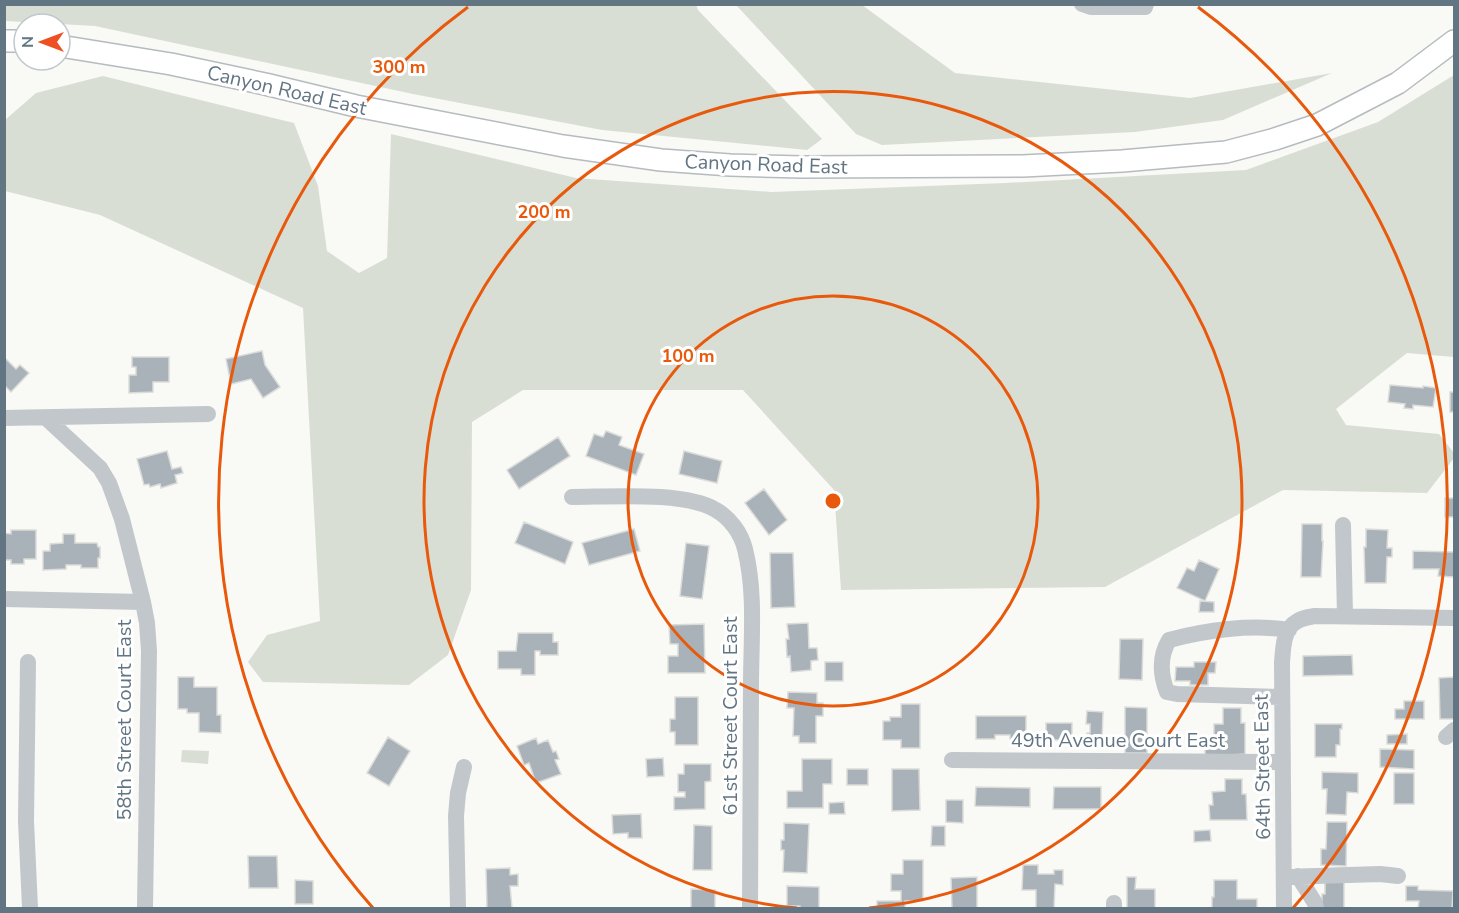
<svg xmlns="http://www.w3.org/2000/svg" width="1459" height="913" font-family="'Nunito Sans',sans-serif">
	<rect width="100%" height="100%" fill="#f9f9f6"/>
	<path fill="#d9ded5" d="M4,5h692l2,5 124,129 -15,11 -205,-20 -189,-36 -318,-68 -90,-5z
		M736,5h126l93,68 235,25 142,-25 -109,47 -88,12 -253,13 -26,-11z
		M1454,75v282l-47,-4 -71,56 10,16 93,9 15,19v5l-27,35 -144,-3 -178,97 -264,3 -7,-100 -91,-100h-220l-51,32 -1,168 -23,65 -39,30 -146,-3 -15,-20 19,-27 53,-14 -17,-313 -203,-93 -95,-24v-71l31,-27 67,-17 191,47 24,63 9,65 32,22 28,-15 4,-124 185,44 196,14 233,-9 241,-13 132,-48z
		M182,750l27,1 -1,13 -27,-2z"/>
	<path fill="#a8b2b8" stroke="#dbdbd9" stroke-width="1.5" d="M4,350l1,8 11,11 4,-4 9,8 -18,19 -7,-7z
		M262,351l3,14 15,22 -17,11 -12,-19 -20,5 -5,-25z
		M132,357h37v25h-16v10l-24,1v-18h7v-8h-4z
		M1390,385l33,3v-2l13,2 -3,19 -20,-2v4l-9,-1 1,-4 -17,-2z
		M1450,392h4v20h-4z
		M606,431l16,6 -3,8 25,9 -8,21 -50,-19 8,-22 9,3z
		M558,437l12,19 -51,33 -12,-19z
		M167,451l5,18 9,-2 2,6 -8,2 2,8 -16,5 -1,-4 -10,3 -1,-3 -5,1 -7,-26z
		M684,451l38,10 -5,22 -38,-9z
		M764,489l23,31 -18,15 -24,-32z
		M1445,498h9v19h-9z
		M524,522l49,20 -8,22 -50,-21z
		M1302,524h20v17h1l-2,36h-20z
		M634,529l6,22 -51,14 -7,-22z
		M1366,529l22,1 -1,18h5v9h-5l-1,26h-21l-1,-36h2z
		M11,530h25v29h-12v5h-13v-4h-7v-27l7,1z
		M63,534h12v9h22l1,4h2v11h-2v10h-17v-3h-15v4l-23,1v-19h7v-7l13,-1z
		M686,543l23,3 -7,53 -22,-3z
		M1413,551l41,1v25l-16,-1 1,-7h-26z
		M770,553h23l2,54 -24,1z
		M1199,560l20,9 -14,32 -28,-13 10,-20 7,3z
		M1200,601l14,1v10h-15z
		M808,623l1,25h8l1,12 -7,1v9l-20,2 -1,-16 -3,1 -1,-18h3l-2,-15z
		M704,624l1,49h-37v-17h10v-12h-8l-1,-19z
		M518,633h35v9h5v13h-18v-4h-5v24h-14v-6h-23v-18h18z
		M1120,639h23l-1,41 -23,-1z
		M1352,655l1,20 -50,1v-20z
		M825,662h18v19h-18z
		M1194,662h22l-1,11h-7v12h-18v-4h-15l1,-14h18z
		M178,677h16v10h23v28h4v18l-22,-1v-19h-12v-4h-9z
		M1454,677v42h-14l-1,-41z
		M788,692l29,1v10h6v13h-7v27h-17v-7h-6l1,-28h-7z
		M675,697h23v48h-23v-13h-5v-13h5z
		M1404,701h20v18h-29v-10h9z
		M901,704h19v44h-19v-8h-18v-19h7v-4h11z
		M1125,707l22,1v45h-22z
		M1223,708h18v15h4v31l-40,3v-15h9v-18h9z
		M1087,711l16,1 -1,29 -15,-1v-7h3v-9h-4z
		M976,716h50v23h-16v-4h-15v4h-19z
		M1046,723h26v17h-26z
		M1315,724h27v5h-2v16h-4v12h-21z
		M1407,734v10h-20v-9z
		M388,737l22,14 -21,35 -22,-13z
		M536,738l2,6 10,-4 5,12 3,-1 3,8 -4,1 6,14 -25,9 -7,-20 -5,2 -7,-19z
		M1380,749l34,1v19l-34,-2z
		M663,758l1,18 -17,1 -1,-18z
		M802,759h30v25h-9v24h-36v-17h15z
		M684,764h27v17l-6,1v27l-31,1v-13h11v-5h-7v-18h6z
		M847,769h21v16h-21z
		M892,769h27l1,41 -28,1z
		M1322,772l36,1v20l-11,-1 -1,23 -20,-1 1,-25h-5z
		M1394,773h20v31h-20z
		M1225,779h17v15h4l1,26h-37l-1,-15h4l-1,-13 13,-1z
		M976,787l54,1v19l-55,-1z
		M1054,787h47v22h-48z
		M946,800h17v23l-17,-1z
		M844,802l1,12h-16v-11z
		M641,814l1,24h-14v-5l-15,1 -1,-19z
		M1327,822h20l-1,44 -25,-1v-16h5z
		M784,823l25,1 -2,49 -24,-1 1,-22h-3v-10h3z
		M694,825l18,1v44h-19z
		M932,826h13v20h-14z
		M1210,830l1,11 -17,1v-11z
		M248,856h29l1,32h-29z
		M903,860h20v41h-18v7h-28v-7h24v-10h-10v-17h12z
		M1023,865h15v9h16v-4h9v15l-8,-1 -1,24h-18v-18h-14z
		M510,868v7l8,-1v12h-8l2,22h-25l-1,-39z
		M977,877v31h-25l-1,-30z
		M1127,877h9l-1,12h20v19h-28z
		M295,880l18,1v23h-18z
		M1214,880h23v19h20v9h-49h4v-11h2z
		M1325,880h19v28h-22v-14h3z
		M787,886l32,1v21h-19v-2h-13z
		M1406,886h12v4l35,1 -1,17h-34l1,-7h-13z
		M691,889l24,1v18h-24z"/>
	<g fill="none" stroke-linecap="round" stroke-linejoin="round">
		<g stroke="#b5bbbf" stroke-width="24">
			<path id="major" d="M4,41h20
				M60,46l111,18 94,20 91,22 207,40 98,14 69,5 72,2 221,-1 99,-5 104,-9 49,-13 42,-14 81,-42 56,-42"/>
		</g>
		<path stroke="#c2c7cb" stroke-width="16" d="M1082,4l9,3h54l1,-3
			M4,418l204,-4
			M46,418l54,50 9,15 13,36 21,83 4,21 2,28 -4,257
			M572,497c37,0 113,-6 144,13 14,8 25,23 29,39 11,44 6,91 6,136 0,75 -1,149 -1,223
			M1343,525l2,91
			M4,599l139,3
			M28,662l-2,159 4,87
			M1282,697l-105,-3 -10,-2c-7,-18 -8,-35 2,-52 37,-10 82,-16 120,-10
			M1446,737l8,-7
			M952,760l331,2
			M1298,876l17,27 1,5
			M1284,877l96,-3 18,2
			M1114,903v5
			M458,908l-2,-92 2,-23 6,-26
			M1284,908l-2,-245c1,-13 1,-34 14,-41 5,-4 13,-5 19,-6l139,2"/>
		<use href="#major" stroke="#fff" stroke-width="21"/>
	</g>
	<g fill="none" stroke="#e8590c" stroke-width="3">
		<circle cx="833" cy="501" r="205"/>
		<path d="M797 908A409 409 0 1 1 869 908"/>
		<path d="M373 908A614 614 0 0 1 468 7M1198 7A614 614 0 0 1 1293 908"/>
	</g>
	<g text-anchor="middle" stroke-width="6" stroke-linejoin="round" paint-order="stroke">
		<g font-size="20" fill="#627583" stroke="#fff">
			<text transform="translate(287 90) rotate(13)" y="7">Canyon Road East</text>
			<text transform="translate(766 164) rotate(2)" y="7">Canyon Road East</text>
			<text transform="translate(730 716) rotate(-90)" y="7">61st Street Court East</text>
			<text transform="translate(124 720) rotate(-90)" y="7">58th Street Court East</text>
			<text x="1118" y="747">49th Avenue Court East</text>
			<text transform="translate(1262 767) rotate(-91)" y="7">64th Street East</text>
		</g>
	</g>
	<circle cx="833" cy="501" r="9" fill="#e8590c" stroke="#fff" stroke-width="3"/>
	<g font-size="18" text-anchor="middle" font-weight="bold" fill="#e8590c" stroke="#fff" stroke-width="6" stroke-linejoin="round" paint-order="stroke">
		<text x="399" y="73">300 m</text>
		<text x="544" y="218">200 m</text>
		<text x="688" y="362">100 m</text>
	</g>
	<rect width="1459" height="913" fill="none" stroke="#627583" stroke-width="12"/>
	<g transform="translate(42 42) rotate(270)"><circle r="28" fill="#ffffff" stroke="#c0c8cd" stroke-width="1.5"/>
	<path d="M0-4.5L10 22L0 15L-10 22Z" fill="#ec5023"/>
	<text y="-9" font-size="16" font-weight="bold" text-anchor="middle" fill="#627583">N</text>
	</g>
</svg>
